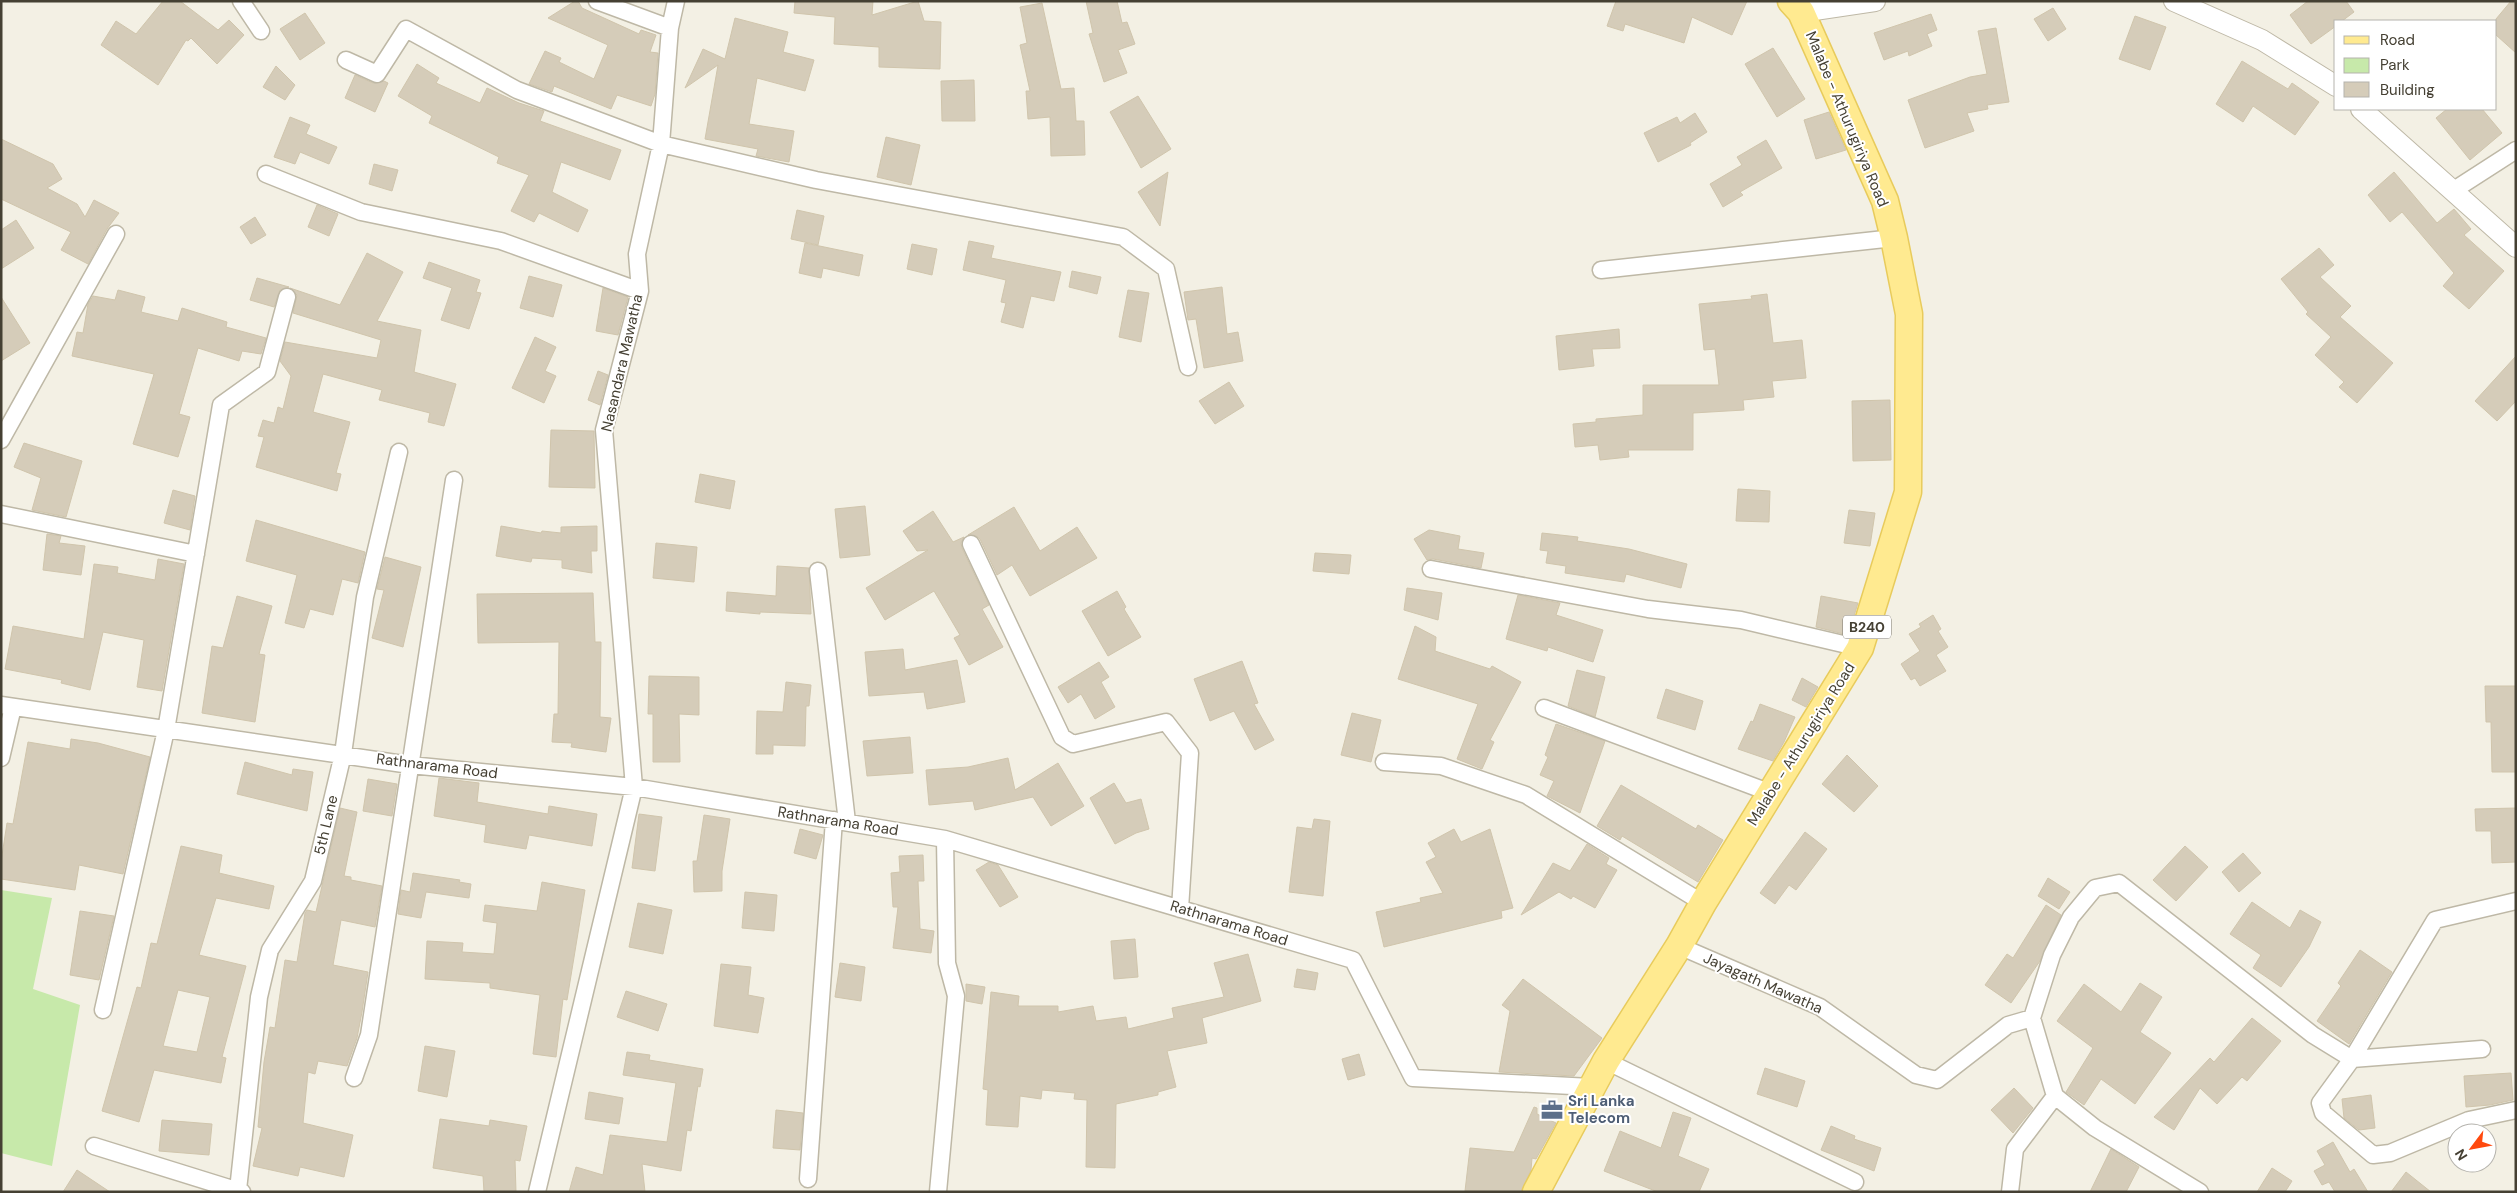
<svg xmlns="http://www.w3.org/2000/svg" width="2517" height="1193" font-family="'DM Sans',sans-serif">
	<rect width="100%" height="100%" fill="#f3f0e4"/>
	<path fill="#c7e9aa" d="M1,890l51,8 -19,91 47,16 -28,161 -51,-13z"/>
	<path fill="#d5ccb9" stroke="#d0c5ac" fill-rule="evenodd" d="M163,1h17l38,29 11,-10 15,15 -27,29 -26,-26 -3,3 -2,-1 -28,45 -57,-40 15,-24 20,13z
		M575,1h3l4,7 57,26 2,-4 15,5 -6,17 8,1 -3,41 -4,12 -34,-11 -6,14 -57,-23 -2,6 -23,-8 16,-33 16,7 -2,4 35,17 14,-34 -60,-27z
		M795,1h78l-1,14 46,-14 6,20 17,1 -1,47 -61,-2v-20l-45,-3 1,-27 -41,-4z
		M1086,1h31l5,22 5,-1 8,22 -17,6 9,23 -23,9 -15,-48 4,-1z
		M1616,1h131l-15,34 -40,-18 -8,26 -59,-19 -2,7 -16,-5z
		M2308,1h38l8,11 -12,9h-6v5l-25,18 -21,-29z
		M2511,1h5v52l-20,-18v-16z
		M1042,3l19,86 13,-1 2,33h8l1,34 -34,1 -1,-39 -22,2 -2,-28h4l-10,-46 7,-2 -7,-36z
		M2053,8l13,21 -18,12 -14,-22z
		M305,13l20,30 -25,17 -20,-31z
		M1931,14l6,16 -10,4 5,12 -23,10 -1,-5 -24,9 -10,-27z
		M2135,16l31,11 -16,43 -31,-11z
		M735,18l53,14 -5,20 31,8 -9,31 -48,-13 -8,46 45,7 -5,31 -33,-6 2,-7 -53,-10 13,-74 -33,23 18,-39 22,10z
		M1996,28l13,74 -22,3 1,4 -21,4 7,18 -49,17 -17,-48 62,-23 17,-3 -9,-43z
		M1773,48l32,51 -28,18 -32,-53z
		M2242,61l46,28 4,-6 27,19 -24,33 -42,-29 -10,16 -27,-18z
		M417,64l22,14 -3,5 44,20 7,-15 32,15 25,8 -4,10 81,29 -11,30 -49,-18 -9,30 36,18 -10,22 -39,-19 -5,9 -23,-11 18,-36 -32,-12 2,-6 -70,-34 3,-7 -34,-20z
		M276,66l19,19 -10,15 -22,-13z
		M355,75l18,8 11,-2 4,2 -13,29 -30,-14z
		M974,80l1,41h-33l-1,-40z
		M1138,96l33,53 -30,19 -31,-56z
		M2447,109h35l20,24 -32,27 -34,-42z
		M1829,112l17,38 -30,9 -12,-39z
		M1695,113l12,19 -17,11 1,2 -33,17 -14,-29 33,-16 3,6z
		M290,117l20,8 -4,9 31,13 -8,17 -29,-12 -5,12 -21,-7z
		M886,137l34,8 -9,40 -34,-8z
		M1,139l52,25 9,15 -15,9 30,16 8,13 9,-17 25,13 -12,16 -19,35 -27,-14 10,-18 -70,-33z
		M1766,140l16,28 -42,24 3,3 -20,12 -13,-23 32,-19 -5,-8z
		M374,164l24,6 -6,21 -23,-7z
		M1168,172l-8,54 -22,-34z
		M2394,172l43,51 17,-14 17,20 -7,6 40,36 -35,38 -26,-23 11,-13 -52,-61 -12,10 -22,-27z
		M317,205l21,9 -9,22 -21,-9z
		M797,210l27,6 -6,29 -27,-6z
		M255,217l11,18 -15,9 -11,-17z
		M16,220l18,28 -33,21v-39z
		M969,241l25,5 -3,12 70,14 -7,29 -23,-5 -8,32 -22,-6 5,-19 -5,-1 5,-22 -43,-10z
		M805,243l58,12 -4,21 -36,-8 -2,10 -22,-5z
		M912,244l25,5 -5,26 -25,-6z
		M2319,248l15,17 -14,12 31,29 -11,11 53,46 -36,40 -18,-16 5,-5 -29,-27 16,-18 -25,-23 2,-2 -27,-33z
		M367,253l36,19 -26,49 44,9 -7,42 42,12 -12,42 -16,-4 2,-9 -51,-13 3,-10 -59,-16 -10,38 37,10 -14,51 5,1 -4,17 -81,-24 8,-30 -6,-1 5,-16 11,3 4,-16 5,2 8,-33 -11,-15 5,-19 92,16 4,-18 -88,-27 4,-18 -7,-7 50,17z
		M429,262l51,18 -4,12 5,1 -12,36 -28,-9 11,-32 -29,-10z
		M1072,271l29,6 -4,17 -28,-7z
		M529,276l33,9 -9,32 -33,-9z
		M257,278l32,9 -9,3 -6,17 -24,-7z
		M1222,287l5,47 11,-2 5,29 -39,7 -8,-49 -8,1 -4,-28z
		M603,288l25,9 -10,38 -22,-4z
		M118,290l27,7 -4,15 37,9 4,-13 45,14 -1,5 40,11 -5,16 -19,-3 -3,10 -41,-13 -19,66 11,3 -12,40 -45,-13 21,-70 -82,-18 5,-24 6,1 5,-29 5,-8 22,4z
		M1128,290l21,3 -8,49 -22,-5z
		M1767,294l6,49 29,-3 4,38 -34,3 2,16 -31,3 1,10 -51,3v37h-65l1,7 -29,3 -2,-15 -23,2 -2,-23 23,-2v-3l47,-4v-30h76l-4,-36 -11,1 -5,-46 53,-5 -1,-3z
		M1,297l29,46 -29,18z
		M1619,329l1,19 -28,1 2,17 -35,4 -3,-34z
		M535,337l21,10 -11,24 11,5 -12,27 -32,-15z
		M2516,356v45l-19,20 -22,-20z
		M598,371l10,4 -8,30 -12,-5z
		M1229,382l15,24 -29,18 -16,-23z
		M1890,400l1,60 -38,1 -1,-60z
		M551,430l43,1 1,57 -46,-1z
		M24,443l58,18 -16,56 -34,-7 9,-32 -27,-11z
		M700,474l35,7 -5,28 -35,-7z
		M1738,489l32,2 -1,31 -33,-1z
		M173,490l22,6 -5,34 -26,-7z
		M865,506l5,49 -30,3 -5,-49z
		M1014,507l26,44 37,-24 20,31 -67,38 -18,-31 -15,10 -17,-36 -4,-3 -8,-1z
		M1849,510l26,3 -5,33 -26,-3z
		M933,511l20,31 11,-5 -3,6 1,5 27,57 -7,4 21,38 -34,18 -15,-27 6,-3 -26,-44 -49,29 -19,-32 62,-38 -11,1 -14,-20z
		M256,520l109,32 -7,31 -16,-4 -9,36 -23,-6 -6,19 -19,-5 12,-48 -51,-14z
		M501,526l40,7 1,-2 19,2v-6l36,-1v25h-6l1,22 -30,-5v-8l-30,-2 -1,4 -35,-6z
		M1429,530l31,6 -2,13 26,4 -3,15 -48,-9 -6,1 -13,-21z
		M1542,533l36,4 -1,4 52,8 58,15 -6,24 -55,-14 -2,8 -59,-9 1,-7 -20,-3 2,-12 -8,-1z
		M47,534l14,2 -2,7 26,3 -4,29 -38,-5z
		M656,543l41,4 -3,35 -41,-4z
		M1315,553l36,2 -2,19 -36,-3z
		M385,557l36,10 -18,80 -31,-9 12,-48 -7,-1z
		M158,559l26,5 -22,127 -25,-4 7,-47 -41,-8 -13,58 -29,-7 1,-3 -57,-11 8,-43 71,13 10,-75 24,3 -1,6 38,7z
		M777,566l32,2 2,46 -51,-2v2l-34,-3 1,-19 49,4z
		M1407,588l35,5 -4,27 -34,-10z
		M1117,591l9,16 -2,2 17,28 -33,19 -26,-45z
		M593,593l2,49h6l-1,75 11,1 -5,34 -35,-5 1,-4 -20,-1 2,-28h4l1,-72 -81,1 -1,-49z
		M1518,595l42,8 -4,12 47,15 -10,32 -45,-15 -1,4 -41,-12z
		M237,596l35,10 -13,48 6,1 -10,67 -53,-9 10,-67 11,2z
		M1821,596l37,7 -10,32 -32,-8z
		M1933,615l8,14 -3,2 10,16 -12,8 10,16 -26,15 -5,-8 -4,2 -10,-16 19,-13 -11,-17 12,-7 -2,-3z
		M1415,626l21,11 -1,14 55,18 2,-3 29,16 -31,58 4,2 -12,27 -25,-10 21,-55 -80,-25z
		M903,649l2,21 52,-10 8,42 -38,7 -3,-17 -55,4 -4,-44z
		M1242,661l16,42 -4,1 20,36 -19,10 -21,-39 -24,10 -16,-42z
		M1099,662l10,15 -8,5 14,25 -20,12 -14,-25 -13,9 -10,-16z
		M1577,670l28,7 -10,40 -27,-11z
		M649,676l50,1v38l-20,-1 1,48h-27v-48h-5z
		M1802,678l16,9 -12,20 -14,-7z
		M786,682l25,3 -2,21h-3l-1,40 -32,-1v9h-17l1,-43 26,1z
		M2485,686h31v86h-24l-1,-50h-5z
		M1666,689l37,12 -8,29 -38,-12z
		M1760,704l35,13 -11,25 -11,19 -35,-12 13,-28 2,1z
		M1352,713l29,7 -10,42 -30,-7z
		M1556,724l49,17 -25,72 -33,-17 7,-15 -14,-6 8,-18 -3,-2z
		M910,737l3,36 -46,3 -4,-35z
		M71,739l27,4 52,14 -27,117 -44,-9 -4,25 -74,-11v-17l6,-39 6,1 15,-82 42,7z
		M1847,755l31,31 -24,26 -32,-28z
		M1008,758l7,32 43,-27 26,43 -33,20 -18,-29 -58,13 -2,-9 -44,4 -3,-35 42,-3z
		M245,762l47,13 1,-6 20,3 -6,39 -70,-17z
		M439,778l40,5 -2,19 71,12 1,-8 48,8 -5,32 -63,-11 -3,14 -42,-7 2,-17 -52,-9z
		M368,779l29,5 -5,32 -29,-5z
		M1114,783l12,20 15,-4 8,30 -13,4 -21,11 -25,-46z
		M1621,785l75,44 2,-4 25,15 -25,42 -76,-46 -2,4 -23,-14z
		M340,808l17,4 -13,64 7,1v3l31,6 -7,41 -34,-7 -8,45 35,7 -6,40 -5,26 -10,28 -29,-5 -3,13 -7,-2 -5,51 50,12 -9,42 -44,-10 -2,9 -45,-10 9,-38 -4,-1 6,-65 6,-35 5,1 10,-68 12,2 8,-49 2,-3 9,2z
		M2516,808v54l-24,1 -1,-32h-15l-1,-22z
		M639,814l23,3 -7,54 -23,-3z
		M704,815l26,4 -8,52v20l-28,1 -1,-31h4z
		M1314,819l16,2 -7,75 -34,-4 8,-65 15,2z
		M800,829l23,6 -7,24 -22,-6z
		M1454,829l7,13 29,-13 23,79 -12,3 1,7 -118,29 -8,-35 45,-10 -1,-4 23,-5 -17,-31 10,-5 -8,-14z
		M1805,832l22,17 -31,41 -7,-5 -14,19 -15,-11z
		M1587,844l22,14 -3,6 11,6 -22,38 -22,-12 -2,3 -12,-7 -38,23 32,-52 17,8z
		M181,846l41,9 -3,18 55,13 -5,23 -53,-11 -17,57 47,11 -24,91 4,1 -5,25 -67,-13 -15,52 -37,-11 35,-124 4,1 10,-45 6,1zM178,990l32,7 -13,55 -34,-6z
		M2185,846l23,21 -32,34 -23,-21z
		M2243,853l18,20 -22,19 -17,-20z
		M923,855l1,26h-6l2,48 14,2 -3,22 -38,-5 5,-41h-5l-2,-34 9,-1 -1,-16z
		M989,862l9,3 20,32 -18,10 -24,-37z
		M413,873l47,7 -1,2 12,2 -2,14 -43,-6 -5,26 -23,-4 3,-24 9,2z
		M2048,878l22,14 -11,17 -21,-13z
		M542,882l43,8 -18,110 -4,-1 -7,58 -23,-3 7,-59 -50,-7v-5l-65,-4 2,-38 36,2 -1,9 32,2 3,-31 -14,-2 2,-16 52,6z
		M745,892l32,3 -3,36 -32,-3z
		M2252,902l38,26 10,-18 21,12 -12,25 -28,40 -28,-19 8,-13 -31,-21z
		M638,903l34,7 -9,44 -34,-7z
		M2046,905l15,10 -21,46 -29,42 -26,-18 22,-31 6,4z
		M80,911l34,5 -15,64 -29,-5z
		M1135,939l3,38 -24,2 -3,-38z
		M2360,950l32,22 -43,72 -32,-23 24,-35 -3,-3z
		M1248,954l13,47 -59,17 5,25 -40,8 9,36 -18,5v3l-42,9 -1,64 -29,-1 1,-67 -13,-1 1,-6 -33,-3 -1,9 -21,-3 -2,31 -32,-2 2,-35 -5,-1 8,-97 28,4 -1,10h40v6l35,-6 3,15 30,-4 2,12 46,-11 -2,-10 52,-11 -10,-34z
		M840,963l25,4 -4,34 -26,-4z
		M721,964l30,3 -3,28 16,3 -6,35 -44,-7z
		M1297,969l21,4 -3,17 -21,-3z
		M1523,979l79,59 -28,38 -75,-4 11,-61 -8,-6z
		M2140,983l22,14 -22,35 31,21 -36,51 -34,-25 -17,26 -18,-13 27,-44 -36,-27 27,-37 37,28z
		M966,984l19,3 -3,17 -16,-3z
		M626,991l41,13 -9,27 -41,-14z
		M2252,1018l29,23 -34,40 -5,-4 -25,27 -17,-16 -26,42 -20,-13 56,-59 4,4z
		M425,1046l30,5 -8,46 -29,-6z
		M627,1052l23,3 -1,5 54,9 -3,18 -2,-1 -7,45 -4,-1 -6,41 -39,-7 3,28h-76l7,-25 27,8 7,-40 57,7 9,-59 -53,-8z
		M1359,1054l6,21 -17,5 -6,-21z
		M1765,1068l40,13 -8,26 -40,-13z
		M2511,1073l2,27 -23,5 -24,2 -2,-31z
		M2014,1088l19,20 -20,25 -22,-23z
		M589,1092l34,6 -4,26 -34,-5z
		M2371,1095l4,33 -16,2 -15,-12 -2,-19z
		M1534,1107l3,1v6l19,9 -20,36 -4,-1 -1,12 -10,22 -56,-1 5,-43 44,4z
		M776,1110l27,3 -3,37 -27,-2z
		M1673,1112l18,6 -13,38 31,13 -10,23h-41l-54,-21 16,-40 41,17z
		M440,1119l49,7 1,-6 37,6 -7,35 -5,-1 1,32h-32l-1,-16 -50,-8z
		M162,1120l50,4 -3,31 -50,-4z
		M1831,1126l24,10 -1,3 27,9 -7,23 -53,-21z
		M2333,1142l17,30 4,-3 14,23h-33l-6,-10 -7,3 -8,-14 11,-6 -8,-14z
		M2111,1149l28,18 -13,25h-36z
		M2272,1168l20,13 -7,11h-28z
		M77,1170l33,22h-47z
		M2406,1172l25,20h-40z"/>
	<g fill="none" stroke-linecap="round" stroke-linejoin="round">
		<g stroke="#beb8a6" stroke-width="19">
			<path id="minor" d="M241,1l20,30
				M597,1l73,27
				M346,60l31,14 29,-45 111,61 144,54 155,36 307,57 43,32 22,98
				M266,174l95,38 140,29 139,50
				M2454,190l62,-40
				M1601,270l293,-32
				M1,440l115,-206
				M1,514l195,40
				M971,544l91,193 11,7 93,-22 24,31 -10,156
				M1431,569l217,40 93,11 119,28
				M818,571l29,251
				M1,705l409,60 224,22 311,52 408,121 60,118 178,9
				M1544,708l227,85
				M1,758l12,-51
				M1384,762l57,4 85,29 177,108
				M1679,946l141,61 96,68 21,5 71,-55 24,-7 23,78 40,32 105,64
				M103,1010l63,-280 55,-325 46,-33 20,-75
				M2032,1018l20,-63 19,-38 24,-29 24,-5 194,152 39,24 -32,44 3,10 50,42 17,-2 79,-33 47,-10
				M2352,1059l83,-139 81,-19
				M2352,1059l130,-10
				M1606,1061l249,121
				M354,1078l15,-43 85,-555
				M94,1146l148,46
				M808,1179l26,-359
				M238,1190l21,-193 11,-47 43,-69 30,-127 22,-157 34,-145
				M537,1192l97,-405 -30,-357 36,-139 -3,-37 24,-110 9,-116 6,-27
				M938,1192l18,-196 -9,-33 -2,-124
				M2010,1192l5,-43 40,-53"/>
		</g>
		<g stroke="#beb8a6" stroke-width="22">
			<path id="tertiary" d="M2174,1l88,39 74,46
				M1801,12l74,-11
				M2361,109l155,138"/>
		</g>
		<g stroke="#e8cb5c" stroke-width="29">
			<path id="primary" d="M1536,1192l70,-131 73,-115 24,-43 157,-255 48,-156 1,-178 -15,-76 -9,-37 -84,-189 -10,-11"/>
		</g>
		<use href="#minor" stroke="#fff" stroke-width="16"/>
		<use href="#tertiary" stroke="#fff" stroke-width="20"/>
		<use href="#primary" stroke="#ffea90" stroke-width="26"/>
	</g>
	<defs>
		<g id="office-bare" transform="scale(1.725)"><path d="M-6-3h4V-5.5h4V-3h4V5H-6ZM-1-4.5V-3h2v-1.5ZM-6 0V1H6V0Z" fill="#5c6f8a" stroke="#fff" stroke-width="2.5" paint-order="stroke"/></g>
	</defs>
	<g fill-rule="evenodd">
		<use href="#office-bare" x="1552" y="1110"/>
	</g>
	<g text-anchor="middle" stroke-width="4" stroke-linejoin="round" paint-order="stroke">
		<rect fill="#fff" stroke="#7d7970" stroke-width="1" x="1843" y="615.5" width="48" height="23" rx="4"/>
		<g font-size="14" font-weight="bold" fill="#454033">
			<text x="1867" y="632">B240</text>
		</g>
		<g font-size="15" fill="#454033" stroke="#fff">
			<text transform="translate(1847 119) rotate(67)" y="5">Malabe - Athurugiriya Road</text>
			<text transform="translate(622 363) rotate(-77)" y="5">Nasandara Mawatha</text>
			<text transform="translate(1801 744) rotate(-58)" y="5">Malabe - Athurugiriya Road</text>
			<text transform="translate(437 766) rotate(7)" y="5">Rathnarama Road</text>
			<text transform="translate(838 821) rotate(9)" y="5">Rathnarama Road</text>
			<text transform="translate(326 825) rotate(-77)" y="5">5th Lane</text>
			<text transform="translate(1229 923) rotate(17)" y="5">Rathnarama Road</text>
			<text transform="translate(1763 983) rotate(24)" y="5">Jayagath Mawatha</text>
		</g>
		<g font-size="15" font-weight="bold" fill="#4e5e75" stroke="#fff" text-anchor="start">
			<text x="1568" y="1106">Sri Lanka<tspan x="1568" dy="17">Telecom</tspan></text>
		</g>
	</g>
	<rect width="2517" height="1193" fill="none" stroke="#454033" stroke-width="5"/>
	<rect x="2334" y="20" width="162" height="90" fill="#ffffff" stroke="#b5b3ad"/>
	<rect x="2344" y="36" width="25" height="8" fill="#ffea90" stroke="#b5b3ad"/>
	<text x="2380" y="45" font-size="15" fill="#454033">Road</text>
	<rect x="2344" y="58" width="25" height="15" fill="#c7e9aa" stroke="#b5b3ad"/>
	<text x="2380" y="70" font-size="15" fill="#454033">Park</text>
	<rect x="2344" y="82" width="25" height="15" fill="#d5ccb9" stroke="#b5b3ad"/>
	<text x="2380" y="95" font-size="15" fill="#454033">Building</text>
	<g transform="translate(2472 1148) rotate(238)"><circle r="24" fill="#ffffff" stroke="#b5b3ad"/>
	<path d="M0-4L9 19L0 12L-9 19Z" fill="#ff490e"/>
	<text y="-8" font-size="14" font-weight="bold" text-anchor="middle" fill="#454033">N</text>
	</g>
</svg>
